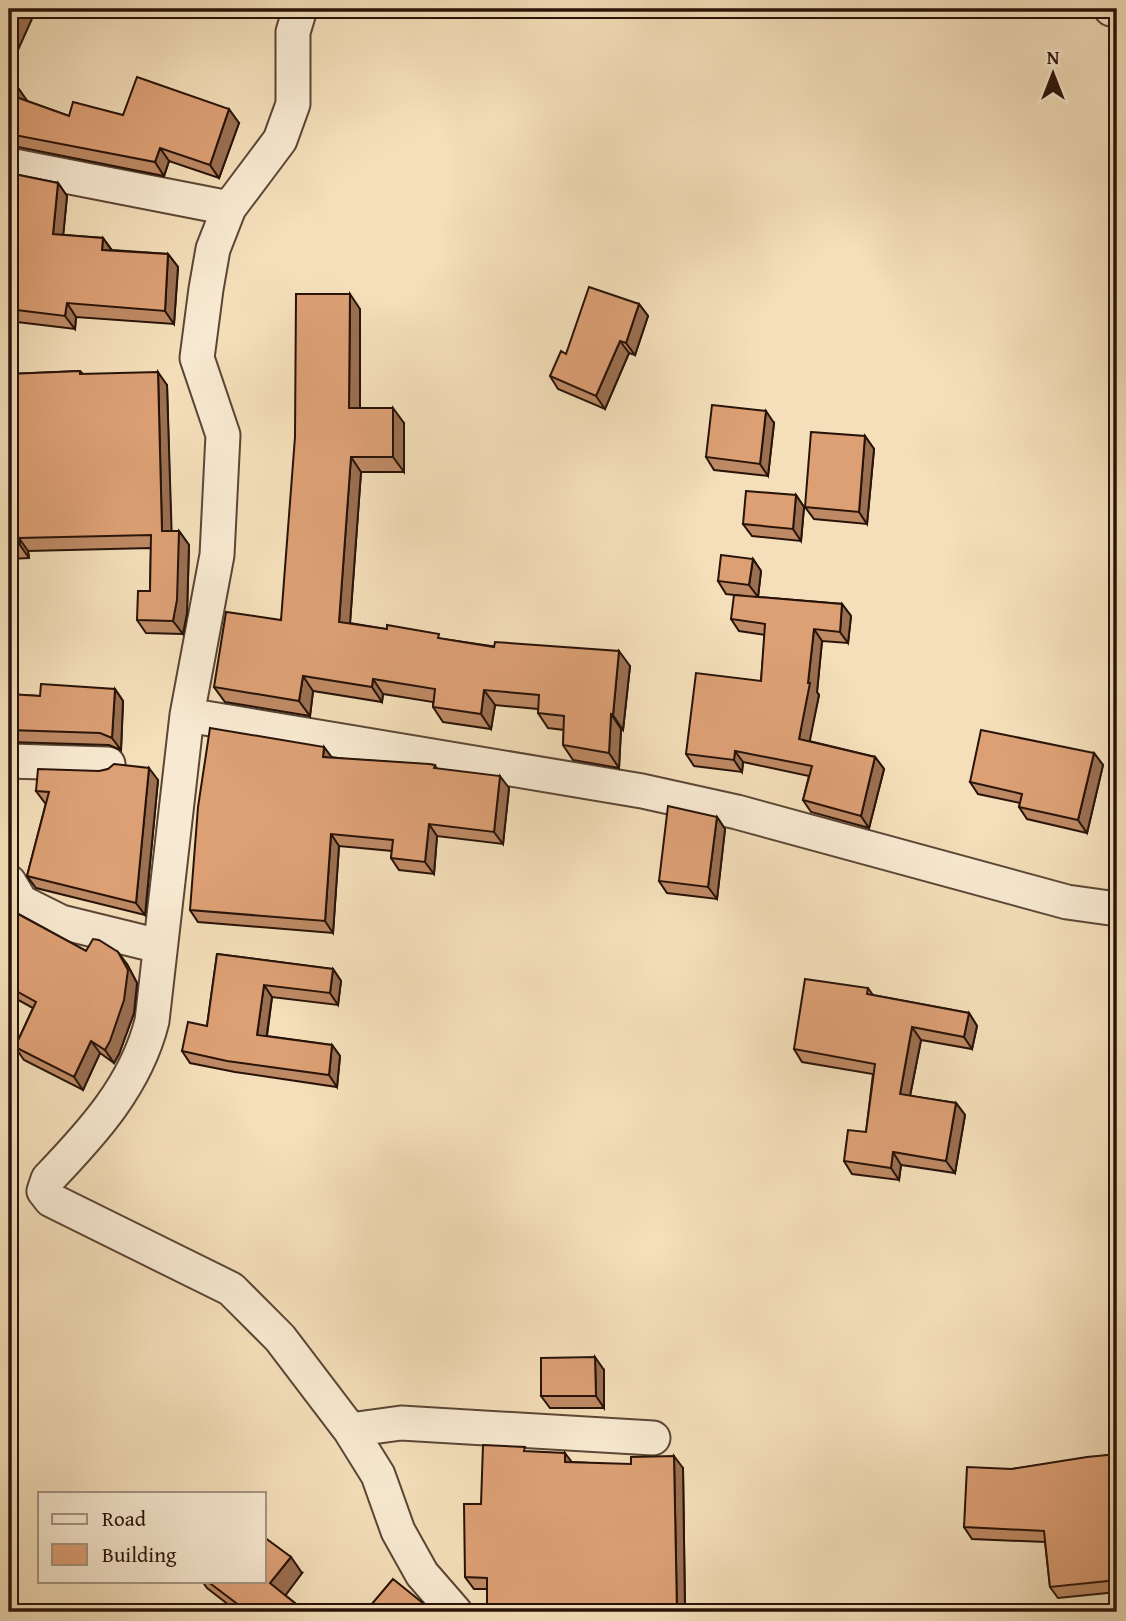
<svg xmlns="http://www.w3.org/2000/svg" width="1126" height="1621" font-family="'Gentium Book Plus',serif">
	<rect width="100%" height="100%" fill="#f4dfba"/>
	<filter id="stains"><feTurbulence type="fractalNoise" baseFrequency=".00286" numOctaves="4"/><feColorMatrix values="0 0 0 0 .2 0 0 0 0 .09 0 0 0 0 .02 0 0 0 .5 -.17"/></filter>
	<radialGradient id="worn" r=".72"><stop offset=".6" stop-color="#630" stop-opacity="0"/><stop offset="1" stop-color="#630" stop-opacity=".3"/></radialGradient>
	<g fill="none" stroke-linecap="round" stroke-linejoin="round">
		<g stroke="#5b4635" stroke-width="37">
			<path id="minor" d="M300,9l-7,23v72l-13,36 -51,68 -16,41 -7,40 -9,69 26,77 -6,120 -30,160 -35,306c-16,64 -59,111 -104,158l-4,12 7,9 180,89 49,49 70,92 28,45 20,56 24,43 33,38
				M1111,9l6,1
				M9,165l220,43
				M187,715l455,76 95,21 330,90 50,7
				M9,761l99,3
				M9,882l12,20 40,20 98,24
				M350,1430l51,-7 252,15"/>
		</g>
		<use href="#minor" stroke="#f8ead2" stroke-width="33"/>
	</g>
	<path fill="#be8a65" stroke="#281309" stroke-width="2" d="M9,9h33l-2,5 -5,-2z
		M9,86l9,2 9,13 42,15 54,-1 116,8 -20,55 -50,-17 -5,15 -151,-30h-4z
		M9,173l49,10 9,13 -4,39 40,3 9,12 56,4 10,13 -4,57 -98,-7 -1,12 -66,-8z
		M639,304l9,12 -13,39 -6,-2 -24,56 -47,-20 -8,-13 16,-22z
		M360,309v99l44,15v49h-43l-11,151 93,16 187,27 -7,64 -2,-1 -2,39 -46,-8 -10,-15 1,-15 -16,-2 -10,-15v-4l-43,-4 -4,24 -48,-7 -10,-15v-5l-50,-8 -1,8 -69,-11 -3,25 -85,-14 -11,-15 67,-67z
		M80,371l3,3 84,11 4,146h8l10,14 -2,68 -4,21 -37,-1 -9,-13 13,-29 1,-43 -123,3 1,7 -20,1v-185z
		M774,423l-6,53 -54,-6 -8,-13z
		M865,436l9,13 -7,75 -53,-5 -9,-12z
		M796,495l8,12 -3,34 -49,-5 -9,-12z
		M753,559l8,12 -3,26 84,7 9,12 -3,27 -26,-2 -5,51 2,3 -10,46 66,16 9,12 -15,59 -58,-16 -8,-12 6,-24 -66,-14 -1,10 -48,-6 -8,-12 75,-73 4,-46 -26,-4 -8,-12 13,-23 -18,-2 -8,-13z
		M115,689l8,12 -2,49 -12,-5 -100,-3v-48l31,2z
		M324,747l8,11 103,7 2,4 72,19 -6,56 -66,-8 -3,38 -35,-4 -8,-12 1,-7 -53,-5 -6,87 -135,-11 -8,-12z
		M1094,753l9,12 -16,68 -60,-14 -8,-12 1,-4 -42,-9 -8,-12z
		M108,769l50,11 -13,135 -109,-27 -9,-12 19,-73h-1l-9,-12z
		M717,817l8,12 -8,70 -50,-6 -8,-12z
		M9,909l77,42 41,13 10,19 -3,30 -15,41 -5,9 -14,-10 -17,37 -59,-30 -9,-13 18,-39 -24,-13z
		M217,954l116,15 8,12 -3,24 -66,-8 -5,39 65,9 8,11 -3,31 -102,-15 -45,-9 -8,-12 25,-25z
		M868,988l5,7 96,18 8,13 -5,23 -51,-9 -11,56 46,7 9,12 -10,58 -54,-8 -2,15 -47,-6 -8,-13 22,-29 7,-58 -71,-12 -8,-13z
		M604,1370v38h-54l-9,-12z
		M528,1452l44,10 111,6 2,144h-192l-6,-8v-15h-13l-9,-12 16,-73z
		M1117,1454v138l-59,6 -8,-11 -5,-45 -73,-3 -8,-12 48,-58z
		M302,1573l-17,22 16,13 3,4h-66l-31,-24 -5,-7h62z"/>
	<path fill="#9b7052" stroke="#281309" stroke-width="2" d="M21,9h12l2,3 -26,58v-35z
		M36,9h6l-2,5z
		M18,88l10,14 -12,-5z
		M229,109l10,14 -20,55 -9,-13z
		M160,148l9,13 -5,15 -9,-14z
		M58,183l9,13 -5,52 -9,-14z
		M103,238l9,13 -10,-1z
		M168,254l10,13 -4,57 -9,-13z
		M350,294l10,15v114l-11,-15z
		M67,303l9,14 -1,12 -10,-13z
		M639,304l9,12 -13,39 -9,-12z
		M620,341l9,12 -24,56 -9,-13z
		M158,372l9,13 5,159 -10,-13z
		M393,408l11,15v49l-11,-15z
		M766,411l8,12 -6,53 -8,-12z
		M865,436l9,13 -7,75 -8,-12z
		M351,457l10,15 -12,165 -10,-15z
		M796,495l8,12 -3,34 -8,-12z
		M179,531l10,14 -2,68 -4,21 -10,-13z
		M19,538l9,13 1,7 -9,-13z
		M753,559l8,12 -3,26 -9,-12z
		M842,604l9,12 -3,27 -8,-11z
		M814,629l8,12 -5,51 2,3 -11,55 -9,-11 9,-56z
		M619,651l11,15 -7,64 -10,-15z
		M303,676l10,15 -3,25 -11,-15z
		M373,679l10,15 -1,8 -10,-15z
		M115,689l8,12 -2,49 -9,-12z
		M484,690l11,15 -4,24 -10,-15z
		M611,714l10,15 -2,39 -10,-15z
		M324,747l9,12 -10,-2z
		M735,751l8,11 -1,10 -8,-12z
		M1094,753l9,12 -16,68 -9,-13z
		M875,757l9,12 -15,59 -8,-12z
		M149,768l9,12 -13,135 -9,-12z
		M500,776l9,12 -6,56 -9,-12z
		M717,817l8,12 -8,70 -9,-12z
		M429,824l8,12 -3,38 -9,-12z
		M331,834l8,12 -6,87 -8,-12z
		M118,952l9,12 10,19 -3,30 -15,41 -5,9 -9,-13z
		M333,969l8,12 -3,24 -8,-12z
		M264,985l8,12 -7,50 -8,-12z
		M969,1013l8,13 -5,23 -8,-12z
		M912,1027l9,13 -13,66 -8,-12z
		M91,1041l9,12 -17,37 -9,-13z
		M332,1045l8,11 -3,31 -8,-12z
		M956,1103l9,12 -10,58 -9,-12z
		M893,1152l8,13 -2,15 -8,-12z
		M595,1357l9,13v38l-8,-12z
		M565,1453l9,12 -9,-3z
		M674,1456l9,12 2,144h-8z
		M291,1557l11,16 -20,27 -12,-17z"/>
	<path fill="#dda075" stroke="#281309" stroke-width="2" d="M9,9h12l-12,26z
		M137,77l92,32 -19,56 -50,-17 -5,14 -146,-28v-48l9,2 -2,9 53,19 4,-14 50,13z
		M9,173l49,10 -5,51 50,4 -1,12 66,4 -3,57 -98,-8 -2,13 -56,-7z
		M589,287l50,17 -13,39 -6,-2 -24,55 -46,-20 11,-25 5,3z
		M296,294h54l-1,114h44v49h-42l-12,165 48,7v-4l52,9 -1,4 56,9 1,-5 124,9 -6,64 -2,-1 -2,39 -46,-8 1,-29 -26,-3 1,-18 -55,-5 -3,24 -48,-7 2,-18 -62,-10 -1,8 -69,-11 -4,25 -85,-14 12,-75 55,8 14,-183z
		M80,371v3l78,-2 4,159h17l-2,69 -4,21 -36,-1 1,-29h12l1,-56 -132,3 1,7h-11v-171z
		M712,405l54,6 -6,53 -54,-7z
		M811,432l54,4 -6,76 -54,-5z
		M746,491l50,4 -3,34 -50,-5z
		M721,555l32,4 -4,26 -31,-4z
		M734,595l108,9 -2,28 -26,-3 -6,54h2l-11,56 76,18 -14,59 -58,-16 9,-34 -77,-15 -1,9 -48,-6 10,-81 65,8 4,-57 -34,-5z
		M41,684l74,5 -3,49 -12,-5 -91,-3v-36l31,2z
		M210,728l114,19 -1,10 106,7 6,1 -1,3 66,8 -6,56 -65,-8 -4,38 -34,-4 2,-18 -62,-6 -6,87 -135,-11 8,-103z
		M981,730l113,23 -16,67 -59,-13 3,-13 -52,-12z
		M114,764l35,4 -13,135 -109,-27 22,-84 -13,-1 2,-22 61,2 9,-2z
		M668,806l49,11 -9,70 -49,-6z
		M9,909l77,42 7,-12 6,1 19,12 10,18 -4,30 -14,41 -5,9 -14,-9 -17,36 -59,-30 21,-45 -27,-15z
		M217,954l116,15 -3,24 -66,-8 -7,50 75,10 -3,30 -102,-14 -45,-10 6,-29 19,4z
		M805,979l63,9 -1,6 102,19 -5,24 -52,-10 -12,67 56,9 -10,58 -53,-9 -2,16 -47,-7 4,-31 18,2 9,-68 -81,-15z
		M595,1357l1,39h-55v-38z
		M483,1445l42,2 -1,4 41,2v9l66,2v-7l43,-1 3,156h-130v-7l-60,-1v-26l-22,-1 -1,-73h17z
		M1117,1454v126l-67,7 -6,-56 -80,-4 3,-60 45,2 75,-12z
		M264,1537l27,20 -21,26 31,25 -4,4h-49l-41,-31h57z
		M393,1579l41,33h-69z"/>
	<rect width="1126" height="1621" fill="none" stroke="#f4dfba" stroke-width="35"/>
	<rect x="10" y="10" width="1105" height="1600" fill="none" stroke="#281309" stroke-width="3.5"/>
	<rect x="18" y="18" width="1091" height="1586" fill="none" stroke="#281309" stroke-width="2"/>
	<rect x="38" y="1492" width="228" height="91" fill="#f8ead2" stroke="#a59482" stroke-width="2"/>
	<rect x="52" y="1514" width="35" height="10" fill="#f8ead2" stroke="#a59482" stroke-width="2"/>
	<text x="102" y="1526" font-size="21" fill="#281309">Road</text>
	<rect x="52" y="1544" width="35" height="21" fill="#dda075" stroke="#a59482" stroke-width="2"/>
	<text x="102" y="1562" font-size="21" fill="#281309">Building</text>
	<g transform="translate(1053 74)" stroke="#f8ead2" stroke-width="5" paint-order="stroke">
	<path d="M0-5L12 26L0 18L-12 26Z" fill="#281309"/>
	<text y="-10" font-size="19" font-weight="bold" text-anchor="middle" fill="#281309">N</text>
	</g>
	<rect width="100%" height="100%" filter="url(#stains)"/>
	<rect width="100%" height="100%" fill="url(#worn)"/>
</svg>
